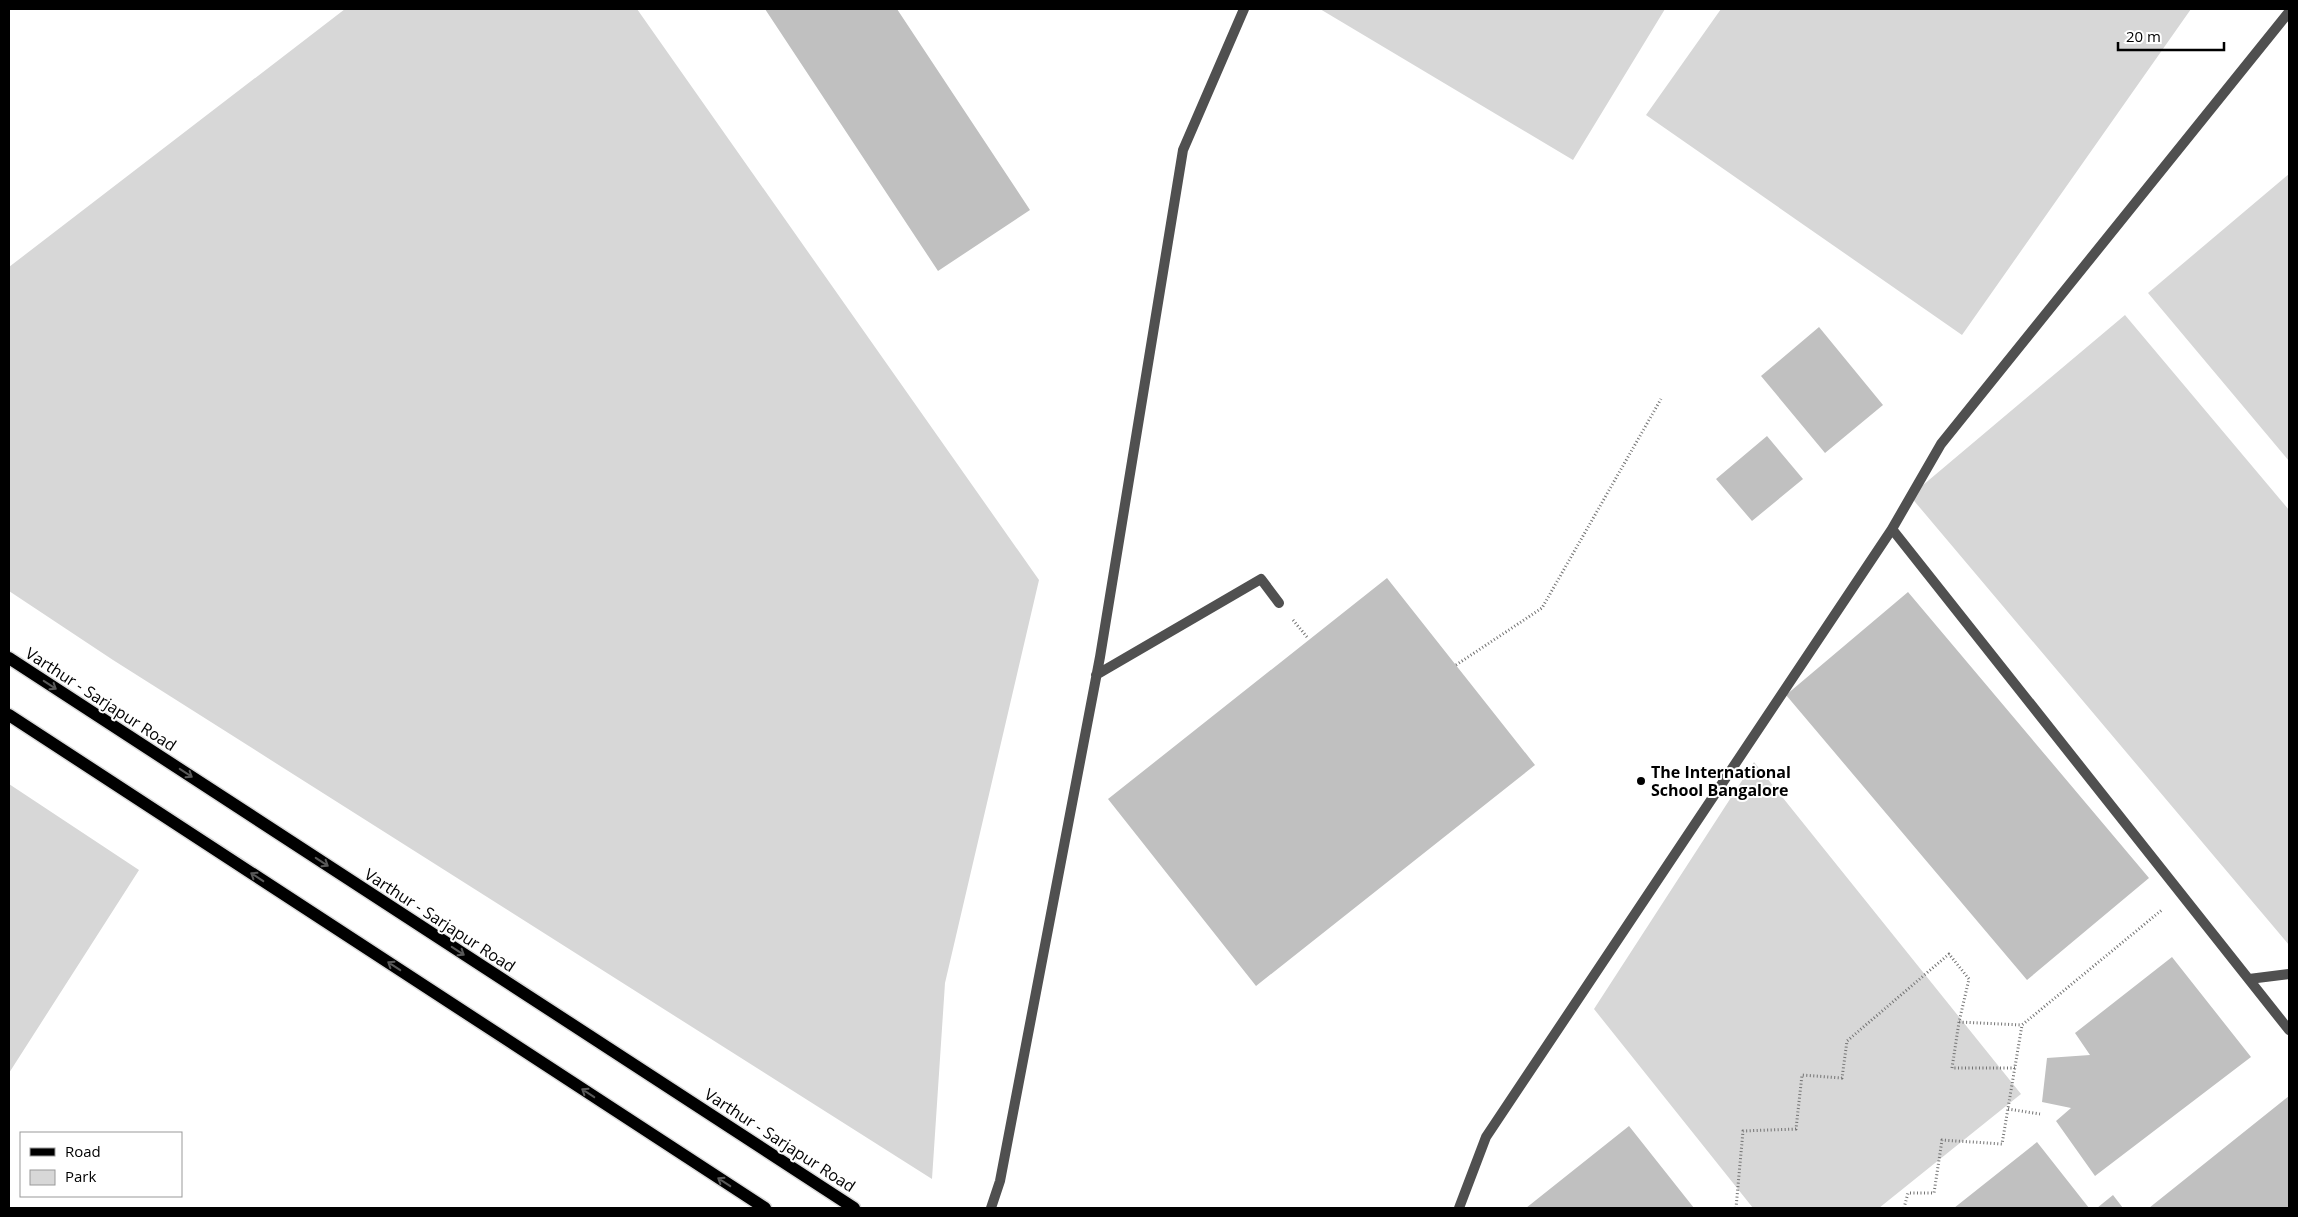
<svg xmlns="http://www.w3.org/2000/svg" width="2298" height="1217" font-family="'Open Sans',sans-serif">
	<rect width="100%" height="100%" fill="#fff"/>
	<path fill="#d7d7d7" d="M345,9h292l402,571 -94,403 -13,196 -819,-519 -104,-69v-324z
		M1320,9h345l-92,151z
		M1721,9h470l-229,326 -316,-220z
		M2289,174v287l-141,-168z
		M2125,315l164,195v435l-379,-449z
		M1754,762l267,332 -142,114h-126l-159,-199z
		M9,784l130,86 -130,203z"/>
	<path fill="#c0c0c0" d="M765,9h132l133,201 -92,61z
		M1819,327l64,78 -58,48 -64,-77z
		M1767,436l36,43 -51,42 -36,-42z
		M1387,578l148,187 -279,221 -148,-187z
		M1908,592l241,286 -122,102 -241,-285z
		M2172,957l79,100 -156,119 -39,-55 15,-13 -29,-6 5,-44 43,-3 -15,-22z
		M2289,1096v112h-140z
		M1629,1126l65,82h-168z
		M2037,1142l52,66h-135z
		M2113,1195l10,13h-26z"/>
	<g fill="none" stroke-linecap="round" stroke-linejoin="round">
		<g stroke="#dbdbdb" stroke-width="15">
			<path id="primary" d="M9,658l845,550
				M9,715l756,493"/>
		</g>
		<path stroke="#727272" stroke-width="3" stroke-dasharray="1 2.5" stroke-linecap="butt" d="M1293,620l14,17
			M1456,665l86,-57 119,-209
			M1959,1022l-7,46h63
			M2008,1109l32,5
			M1736,1208l7,-77 53,-2 6,-54 40,3 5,-37 102,-87 20,25 -10,43 63,3
			M1904,1208l4,-15h26l8,-53 60,4 20,-119 141,-116"/>
		<path stroke="#505050" stroke-width="10" d="M1892,529l397,501
			M1096,675l165,-96 18,24
			M2249,979l40,-5
			M991,1208l9,-27 100,-524 83,-507 61,-141
			M1459,1208l27,-71 406,-608 49,-85 348,-432"/>
		<use href="#primary" stroke="#000" stroke-width="12"/>
	</g>
	<defs><path id="oneway-shaft" d="M-6 0H5M1.5-3L5.5 0L1.5 3" fill="none" stroke-width="1.6" stroke-linecap="round" stroke-linejoin="round" transform="scale(1.25)"/></defs>
	<g stroke="#595959">
		<use href="#oneway-shaft" transform="translate(50 685) rotate(33)"/>
		<use href="#oneway-shaft" transform="translate(186 773) rotate(33)"/>
		<use href="#oneway-shaft" transform="translate(322 862) rotate(33)"/>
		<use href="#oneway-shaft" transform="translate(257 877) rotate(-147)"/>
		<use href="#oneway-shaft" transform="translate(458 951) rotate(33)"/>
		<use href="#oneway-shaft" transform="translate(394 966) rotate(-147)"/>
		<use href="#oneway-shaft" transform="translate(588 1093) rotate(-147)"/>
		<use href="#oneway-shaft" transform="translate(724 1182) rotate(-147)"/>
	</g>
	<circle fill="#000" stroke="#fff" stroke-width="2" cx="1641" cy="781" r="5"/>
	<g text-anchor="middle" stroke-width="4" stroke-linejoin="round" paint-order="stroke">
		<g font-size="16" fill="#000" stroke="#fff">
			<text transform="translate(101 699) rotate(33)" y="6">Varthur - Sarjapur Road</text>
			<text transform="translate(440 920) rotate(33)" y="6">Varthur - Sarjapur Road</text>
			<text transform="translate(780 1140) rotate(33)" y="6">Varthur - Sarjapur Road</text>
		</g>
		<g font-size="16" font-weight="bold" fill="#000" stroke="#fff" text-anchor="start">
			<text x="1651" y="778">The International<tspan x="1651" dy="18">School Bangalore</tspan></text>
		</g>
	</g>
	<rect width="2298" height="1217" fill="none" stroke="#000000" stroke-width="20"/>
	<rect x="20" y="1132" width="162" height="65" fill="#ffffff" stroke="#999999"/>
	<rect x="30" y="1148" width="25" height="8" fill="#000000" stroke="#999999"/>
	<text x="65" y="1157" font-size="15" fill="#000000">Road</text>
	<rect x="30" y="1170" width="25" height="15" fill="#d7d7d7" stroke="#999999"/>
	<text x="65" y="1182" font-size="15" fill="#000000">Park</text>
	<path d="M2118 42v8h106v-8" fill="none" stroke="#000000" stroke-width="2.5"/>
	<text x="2126" y="42" font-size="15" fill="#000000" stroke="#ffffff" stroke-width="4" paint-order="stroke">20 m</text>
</svg>
